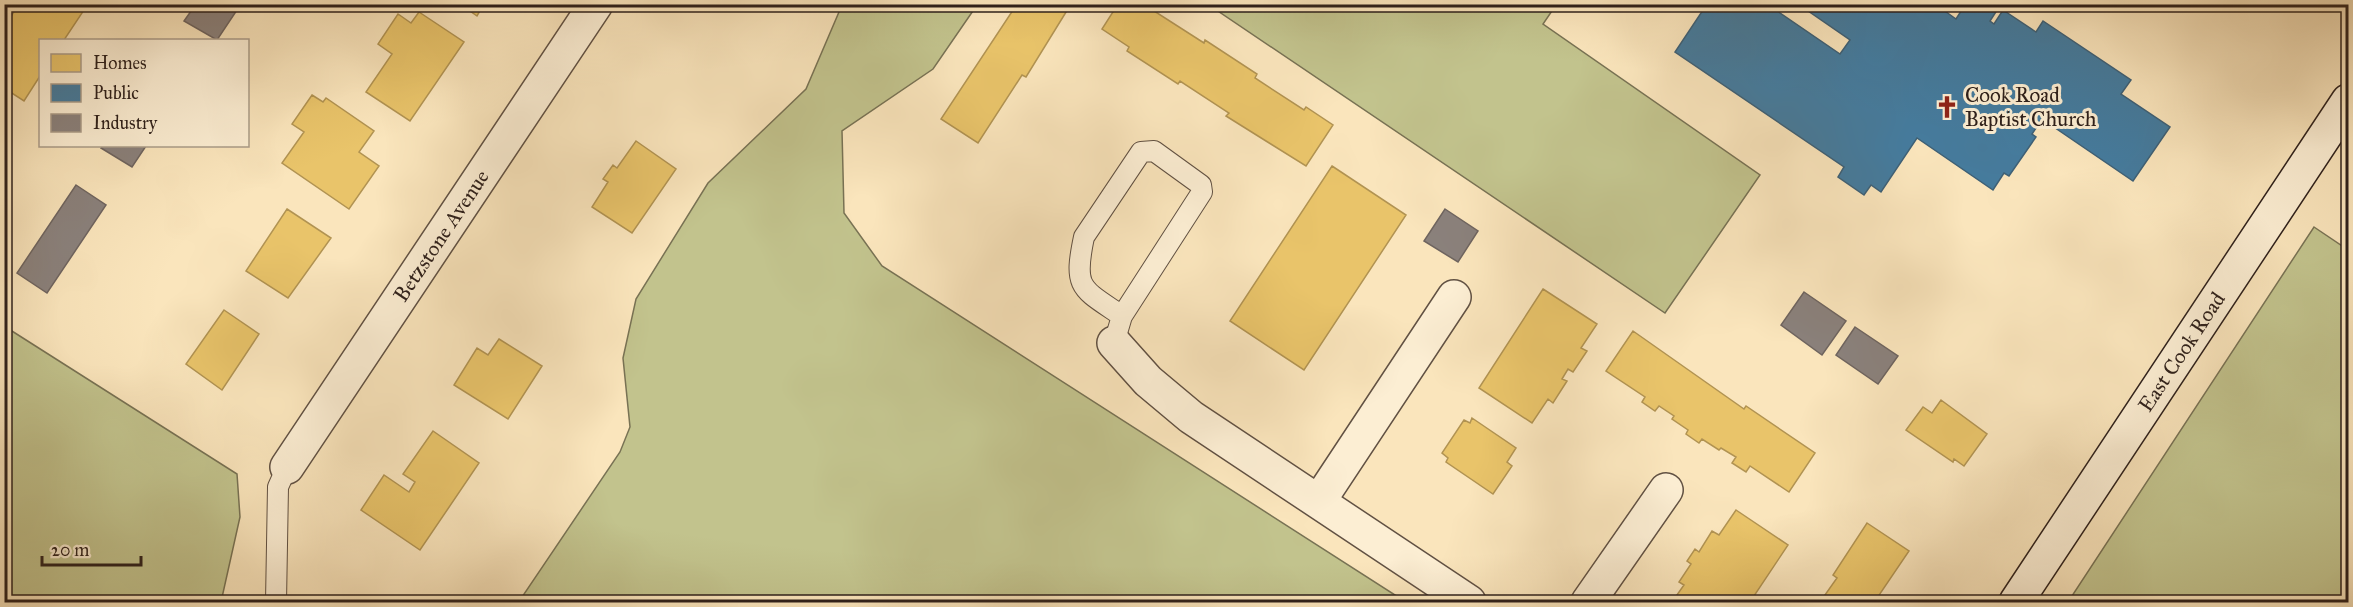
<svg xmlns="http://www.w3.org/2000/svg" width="2353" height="607" font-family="'IM FELL Great Primer',serif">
	<rect width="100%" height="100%" fill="#fae5bc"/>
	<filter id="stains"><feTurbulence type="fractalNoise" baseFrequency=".00333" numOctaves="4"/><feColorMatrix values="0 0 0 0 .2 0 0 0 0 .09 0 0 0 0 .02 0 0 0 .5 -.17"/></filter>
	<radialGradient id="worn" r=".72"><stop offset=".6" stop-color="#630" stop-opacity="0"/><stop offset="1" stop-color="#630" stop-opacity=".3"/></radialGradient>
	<path fill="#c2c38d" stroke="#787254" stroke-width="1.5" d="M977,5l-44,64 -91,62 2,82 38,53 524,336h-882l-2,-5 98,-145 10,-25 -7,-69 13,-59 72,-116 98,-94 36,-84z
		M1209,5h347l-13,19 217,151 -95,138z
		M2314,227l34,23v352h-280z
		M4,326l233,148 3,43 -19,85h-216z"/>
	<path fill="#e9c46a" stroke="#b19352" stroke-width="1.5" d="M19,4l7,4 3,-4 57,3 -22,33h-24v36l-16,25 -20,-13v-61z
		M460,4h24l-7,12z
		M1071,4l-45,73 -4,-2 -44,68 -37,-24 76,-115z
		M1118,4h36l3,2 -3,5 50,32 1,-3 52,34 -2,4 49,32 2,-3 27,18 -27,41 -80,-50 3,-3 -49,-32 -2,3 -51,-33 2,-4 -27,-18z
		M419,12l45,30 -54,79 -44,-29 26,-38 -14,-10 20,-30 13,9z
		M312,95l11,7 3,-4 48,33 -15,21 20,14 -30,43 -67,-46 22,-31 -12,-8z
		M636,141l40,28 -44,64 -40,-26 16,-25 -5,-3 10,-14 4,3z
		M1332,166l74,49 -102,155 -74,-49z
		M287,209l44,29 -43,60 -42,-27z
		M1543,289l54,35 -16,24 6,3 -14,21 -5,-3 -6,10 5,2 -14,22 -5,-4 -16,24 -53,-35z
		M224,310l35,24 -37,56 -36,-26z
		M1633,331l111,78 2,-3 69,47 -26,39 -39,-26 -4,6 -14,-9 4,-6 -15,-9 -2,2 -17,-11 -3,4 -13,-9 2,-4 -16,-11 2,-3 -15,-10 -4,5 -13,-9 3,-5 -39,-26z
		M499,339l43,27 -34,53 -54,-34 23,-37 11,7z
		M1941,400l46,34 -23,32 -10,-7 -1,3 -47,-32 17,-23 9,6z
		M1472,418l44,30 -9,14 5,4 -19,28 -47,-32 2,-4 -6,-5 22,-33 6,3z
		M433,431l46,32 -59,87 -59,-40 23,-35 25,17 6,-10 -12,-8z
		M1736,510l52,35 -38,57h-78l12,-17 -5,-3 12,-18 -4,-3 8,-12 4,3 13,-21 7,4z
		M1867,523l42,28 -34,50 3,1h-58l17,-24 -4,-3z"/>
	<path fill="#457b9d" stroke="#3e6076" stroke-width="1.5" d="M1707,4h60l73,50 10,-14 -52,-36h137l21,15 9,-14 6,4 3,-5h27l-11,17 4,3 9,-14 33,22 7,-11 88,59 -10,14 49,33 -37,54 -91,-62 -10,15 4,3 -27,39 -5,-3 -11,17 -76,-52 -36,54 -10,-7 -7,10 -26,-18 6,-10 -169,-115z"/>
	<path fill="#8a817c" stroke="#6e645f" stroke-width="1.5" d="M196,4h45l-24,36 -33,-19z
		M103,146h43l-14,21 -31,-19z
		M76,185l30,20 -59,88 -30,-20z
		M1445,209l33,22 -20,31 -34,-21z
		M1804,292l42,29 -24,34 -41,-30z
		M1855,327l43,29 -20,28 -42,-29z
		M220,598l27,4h-28z"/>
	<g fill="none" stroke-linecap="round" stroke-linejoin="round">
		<g stroke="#615143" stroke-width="22">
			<path id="service" d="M1114,343l8,-27 80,-124 -1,-7 -47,-34 -13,1 -57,85c-11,52 -3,51 38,79
				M276,602l2,-115 9,-20"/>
		</g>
		<g stroke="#615143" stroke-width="36">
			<g id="minor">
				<path d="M1114,343l34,38 43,36 278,185"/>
				<path id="s1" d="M287,467l309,-463"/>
				<path d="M1319,501l135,-204"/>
				<path d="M1588,602l78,-112"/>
			</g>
		</g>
		<g stroke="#2e201b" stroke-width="36">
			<g id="secondary">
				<path id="s2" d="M2016,602l332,-501"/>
			</g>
		</g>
		<use href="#service" stroke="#fceed3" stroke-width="20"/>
		<use href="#minor" stroke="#fceed3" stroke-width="33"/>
		<use href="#secondary" stroke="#fceed3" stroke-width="33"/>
	</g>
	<defs>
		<g id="church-bare" transform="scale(1.8)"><path d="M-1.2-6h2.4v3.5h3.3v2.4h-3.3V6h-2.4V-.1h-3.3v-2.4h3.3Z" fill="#8f2418" stroke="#fceed3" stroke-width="2.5" paint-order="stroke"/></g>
	</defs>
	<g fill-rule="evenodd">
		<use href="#church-bare" x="1947" y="107"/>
	</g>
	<g text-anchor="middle" stroke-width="6" stroke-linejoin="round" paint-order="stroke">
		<g font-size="21" fill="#2e201b" stroke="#fceed3" text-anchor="start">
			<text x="1965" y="102">Cook Road<tspan x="1965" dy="24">Baptist Church</tspan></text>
		</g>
		<g font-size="21" fill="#2e201b" stroke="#fceed3">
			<text dy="7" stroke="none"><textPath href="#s1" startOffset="278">Betzstone Avenue</textPath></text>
			<text dy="7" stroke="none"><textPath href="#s2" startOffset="300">East Cook Road</textPath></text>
		</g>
	</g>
	<rect width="2353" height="607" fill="none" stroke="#fae5bc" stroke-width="24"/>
	<rect x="6" y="6" width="2341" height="595" fill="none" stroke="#2e201b" stroke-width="3"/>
	<rect x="12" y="12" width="2329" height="583" fill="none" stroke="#2e201b" stroke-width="1.5"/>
	<rect x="39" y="39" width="210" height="108" fill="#fceed3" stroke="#aa9c89" stroke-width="1.5"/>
	<rect x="51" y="54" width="30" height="18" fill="#e9c46a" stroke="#aa9c89" stroke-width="1.5"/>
	<text x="93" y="69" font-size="18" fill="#2e201b">Homes</text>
	<rect x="51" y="84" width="30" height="18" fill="#457b9d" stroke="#aa9c89" stroke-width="1.5"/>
	<text x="93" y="99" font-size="18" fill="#2e201b">Public</text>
	<rect x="51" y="114" width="30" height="18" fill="#8a817c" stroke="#aa9c89" stroke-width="1.5"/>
	<text x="93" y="129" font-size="18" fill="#2e201b">Industry</text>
	<path d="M42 556v9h99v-9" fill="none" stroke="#2e201b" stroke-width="3"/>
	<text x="51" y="556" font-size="18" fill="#2e201b" stroke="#fceed3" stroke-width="4.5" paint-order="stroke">20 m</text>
	<rect width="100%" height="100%" filter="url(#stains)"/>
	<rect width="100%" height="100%" fill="url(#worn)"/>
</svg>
